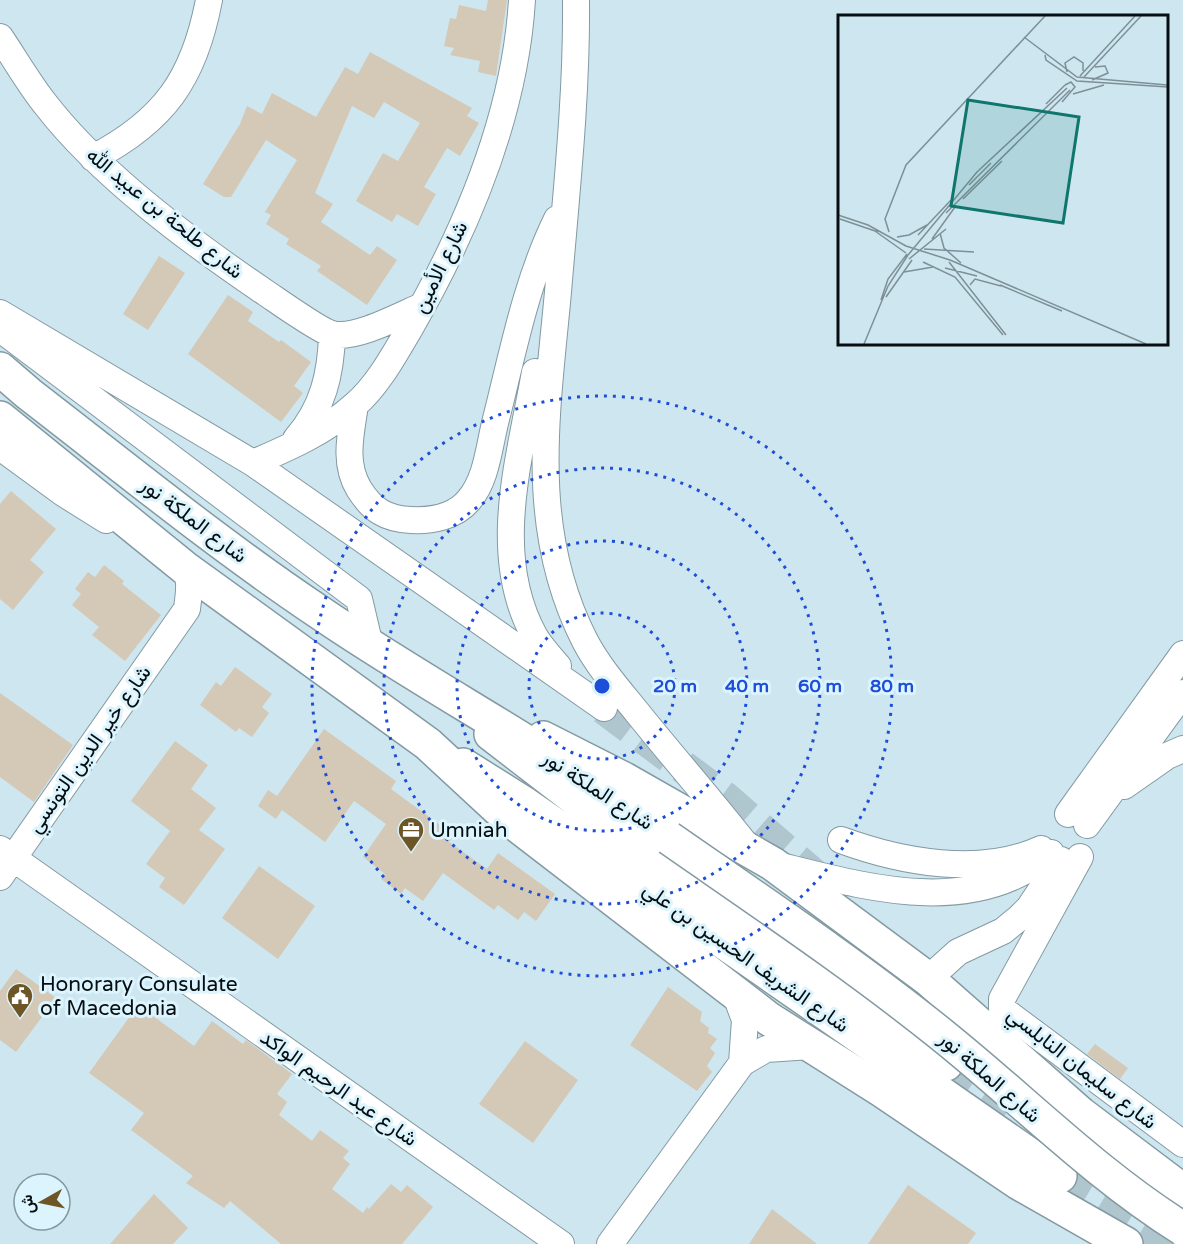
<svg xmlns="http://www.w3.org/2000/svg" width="1183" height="1244" font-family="'Varela Round',Vazirmatn,sans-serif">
	<rect width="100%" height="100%" fill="#cee6f0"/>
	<path fill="#d4c9b6" d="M488,0h19l-11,76 -18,-4 2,-11 -30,-6 4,-7 -10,-2 6,-28 6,1 3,-14 27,6z
		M370,52l102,56 -5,8 12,7 -19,33 -13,-8 -23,39 12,7 -18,32 -21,-12 -5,8 -36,-21 27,-48 15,8 22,-38 -36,-21 -10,16 -22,-12 -37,87 18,11 -12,18 49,33 7,-9 20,14 -30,45 -50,-34 4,-5 -35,-22 3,-5 -23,-15 5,-9 -6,-3 32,-52 -31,-20 -35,57h-7l-21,-13 37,-60 7,-18 15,8 10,-21 44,24 29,-50 13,7z
		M159,256l26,17 -37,57 -25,-16z
		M228,295l25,17 -5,9 31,21 2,-2 30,22 -17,24 9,7 -22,29 -93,-68z
		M11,491l45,38 -26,31 14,12 -31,38 -13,-11v-95z
		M104,565l20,16 -2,3 39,31 -36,46 -33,-26 7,-8 -27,-22 9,-11 -6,-5 13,-17 7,5z
		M235,667l37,27 -10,13 7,6 -17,24 -13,-9 -3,4 -36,-27 16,-23 5,4z
		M0,693l73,52 -39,57 -34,-25z
		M324,729l72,52 -5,8 63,46 -5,7 38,27 11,-16 57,41 -19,27 -12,-9 -6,8 -20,-15 -4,5 -51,-37 -20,28 -18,-13 -4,6 -20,-15 4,-5 -22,-17 23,-33 -32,-23 -29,41 -43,-32 -6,9 -18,-13 10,-16 9,6z
		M175,741l33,24 -17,24 25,19 -17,22 26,19 -41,56 -25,-18 6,-9 -19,-14 24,-33 -39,-30z
		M259,866l56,40 -37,53 -56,-41z
		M16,969l40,29 -40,54 -16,-12v-49z
		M668,987l34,25 -2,9 9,7 -1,5 9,6 -7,9 5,5 -8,13 5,6 -15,19 -67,-46z
		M138,1005l56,41 18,-25 31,23 3,-4 46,34 -15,20 10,8 -8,13 33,26 8,-11 29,21 -6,7 7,6 -18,25 31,24 4,-6 2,2 22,-25 10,8 6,-7 26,22 -31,37h-121l-51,-43 -6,7 -38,-25 7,-7 -62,-46 13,-17 -55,-40z
		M525,1041l53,39 -45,63 -54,-39z
		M1095,1044l33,24 -8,11 -33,-25z
		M908,1185l68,48 -8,11h-100z
		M154,1194l34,34 -15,16h-63z
		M772,1209l45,35h-68z"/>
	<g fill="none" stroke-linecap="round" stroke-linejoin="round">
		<path stroke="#b0c6cf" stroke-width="33" stroke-dasharray="33 16" stroke-linecap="butt" d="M604,708l121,90 99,86
			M946,1064l64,44
			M1060,1176l113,68"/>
		<g stroke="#839aa2" stroke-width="28">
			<path id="minor" d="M576,0c1,97 -10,195 -18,292 -11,120 -31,236 27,349 13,25 33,48 51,70 36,45 74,88 110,134
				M0,37c15,22 29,47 46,68 55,71 146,138 220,188 12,8 54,38 66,41 23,6 69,-19 90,-28
				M93,158c71,-37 101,-79 116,-158
				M0,313l253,150 351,245
				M3,331l356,268 11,47
				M535,372c-15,86 -46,183 0,265 6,10 15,20 23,29
				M355,405c-4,28 -12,58 4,84 13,21 27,30 52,31 20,1 44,-3 58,-20 18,-21 20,-54 27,-81 17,-67 30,-137 61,-200
				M296,439c27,-31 35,-65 36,-105
				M0,447l63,46 43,27
				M253,463c35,-15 72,-31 102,-58 23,-20 39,-50 55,-77 57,-99 105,-213 112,-328
				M1124,786l43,-30 16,-7
				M1068,814l115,-160
				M1087,825l96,-132
				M841,840c60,22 139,37 200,9
				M0,849l561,395
				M1080,857l-78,142v10l181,135
				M781,866c88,22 193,52 270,-13
				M0,877l187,-268c2,-19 7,-35 -11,-47
				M928,979l30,-27 45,-21 17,-14 9,-9 32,-48
				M735,993l10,27 -3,43
				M610,1244l132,-181 24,-14 45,-3"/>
		</g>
		<g stroke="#839aa2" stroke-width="36">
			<path id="major" d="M491,734l130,100 325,230
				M543,738l81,41 149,85 155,115 153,135 102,77
				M463,765l62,39 535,372"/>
		</g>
		<g stroke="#839aa2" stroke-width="36">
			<path id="highway" d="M0,369l29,25c96,74 190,151 290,218 114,78 239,142 350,226
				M0,418l185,150 243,176 81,75 260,200 114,72 136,92 107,61"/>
		</g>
		<use href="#minor" stroke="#fff" stroke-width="26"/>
		<use href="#major" stroke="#fff" stroke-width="33"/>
		<use href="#highway" stroke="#fff" stroke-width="33"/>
		<g stroke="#839aa2" stroke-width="36" stroke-linecap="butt">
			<path id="highway-bridge" d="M669,838c92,64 186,127 273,197 81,65 153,139 241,194"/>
		</g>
		<use href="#highway-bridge" stroke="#fff" stroke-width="33"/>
	</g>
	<g fill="none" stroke="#1d4ed8" stroke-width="3" stroke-dasharray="3 6">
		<circle cx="602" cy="686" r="73"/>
		<circle cx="602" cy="686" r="145"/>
		<circle cx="602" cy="686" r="218"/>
		<circle cx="602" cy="686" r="290"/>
	</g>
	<defs>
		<g id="office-pin" transform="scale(1.35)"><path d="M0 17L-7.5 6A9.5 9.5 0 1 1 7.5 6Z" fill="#6e5526" stroke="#dcf4fd"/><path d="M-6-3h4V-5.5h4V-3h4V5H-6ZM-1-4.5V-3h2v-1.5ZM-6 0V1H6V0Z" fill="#fff"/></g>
		<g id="civic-pin" transform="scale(1.35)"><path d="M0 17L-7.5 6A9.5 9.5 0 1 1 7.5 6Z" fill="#6e5526" stroke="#dcf4fd"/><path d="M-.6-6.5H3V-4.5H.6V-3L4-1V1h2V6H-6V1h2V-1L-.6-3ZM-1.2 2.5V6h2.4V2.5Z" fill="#fff"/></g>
	</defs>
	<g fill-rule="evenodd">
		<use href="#office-pin" x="411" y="830"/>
		<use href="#civic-pin" x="20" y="996"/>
	</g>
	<g text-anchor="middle" stroke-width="6" stroke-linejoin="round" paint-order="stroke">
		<g font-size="21" fill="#060e11" stroke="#dcf4fd">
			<text transform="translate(165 213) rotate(39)" y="7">شارع طلحة بن عبيد الله</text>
			<text transform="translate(440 267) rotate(-64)" y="7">شارع الأمين</text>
			<text transform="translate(194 520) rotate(37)" y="7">شارع الملكة نور</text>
			<text transform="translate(89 749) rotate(-55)" y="7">شارع خير الدين التونسي</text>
			<text transform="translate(598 790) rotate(33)" y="7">شارع الملكة نور</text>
			<text transform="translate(746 957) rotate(35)" y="7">شارع الشريف الحسين بن علي</text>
			<text transform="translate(1082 1068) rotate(38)" y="7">شارع سليمان النابلسي</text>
			<text transform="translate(990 1077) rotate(41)" y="7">شارع الملكة نور</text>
			<text transform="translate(339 1088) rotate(35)" y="7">شارع عبد الرحيم الواكد</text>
		</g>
		<g font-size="21" fill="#060e11" stroke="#dcf4fd" text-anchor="start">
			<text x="430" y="837">Umniah</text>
			<text x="40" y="991">Honorary Consulate<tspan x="40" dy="24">of Macedonia</tspan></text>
		</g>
	</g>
	<g transform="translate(838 15)">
		<rect width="330" height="330" fill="#cee6f0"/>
		<path fill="none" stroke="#7e9097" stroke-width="1.5" d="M186,22l53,40 90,8M207,40l1,5 31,21 91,6M229,57l-2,-9 9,-6 9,6v8M242,61l55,-60M246,62l57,-61M254,65l16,-7 -3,-7 -10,1M235,79l31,-9M224,87l13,-15 -4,-5 -6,3M208,89l19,-19M131,170l22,-22M125,184l39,-38M108,198l124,-123M0,200l30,10 38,21 44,14 196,84M2,204l38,13M37,216l31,22M51,217l-4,-13 21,-54 139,-149M102,218l4,15 17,15M80,220l33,-35M59,222l12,-2 18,-10M94,224l23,-32M86,234l50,3M71,244l37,-30M85,247l32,15 48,58M111,247l57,73M107,253l32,8M66,257l29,-5M132,270l5,-6 26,7M162,270l62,26M48,282l26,-37M43,285l7,-21 19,-25M26,329l24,-58 20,-31 69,-83 90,-84"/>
		<path fill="#0f766e" fill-opacity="0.15" stroke="#0f766e" stroke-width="3" d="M130,85l111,17 -16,106 -112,-17z"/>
		<rect width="330" height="330" fill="none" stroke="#060e11" stroke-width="3"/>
	</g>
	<circle cx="602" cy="686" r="9" fill="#1d4ed8" stroke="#dcf4fd" stroke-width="3"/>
	<g font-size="18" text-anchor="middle" font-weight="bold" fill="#1d4ed8" stroke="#dcf4fd" stroke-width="6" stroke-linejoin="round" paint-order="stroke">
		<text x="675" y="692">20 m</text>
		<text x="747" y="692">40 m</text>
		<text x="820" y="692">60 m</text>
		<text x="892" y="692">80 m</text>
	</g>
	<g transform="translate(42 1202) rotate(261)"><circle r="28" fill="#dcf4fd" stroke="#86989f" stroke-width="1.5"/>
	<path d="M0-4.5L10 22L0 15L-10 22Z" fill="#6e5526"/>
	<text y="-9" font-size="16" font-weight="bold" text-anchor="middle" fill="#060e11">ش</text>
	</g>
</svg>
